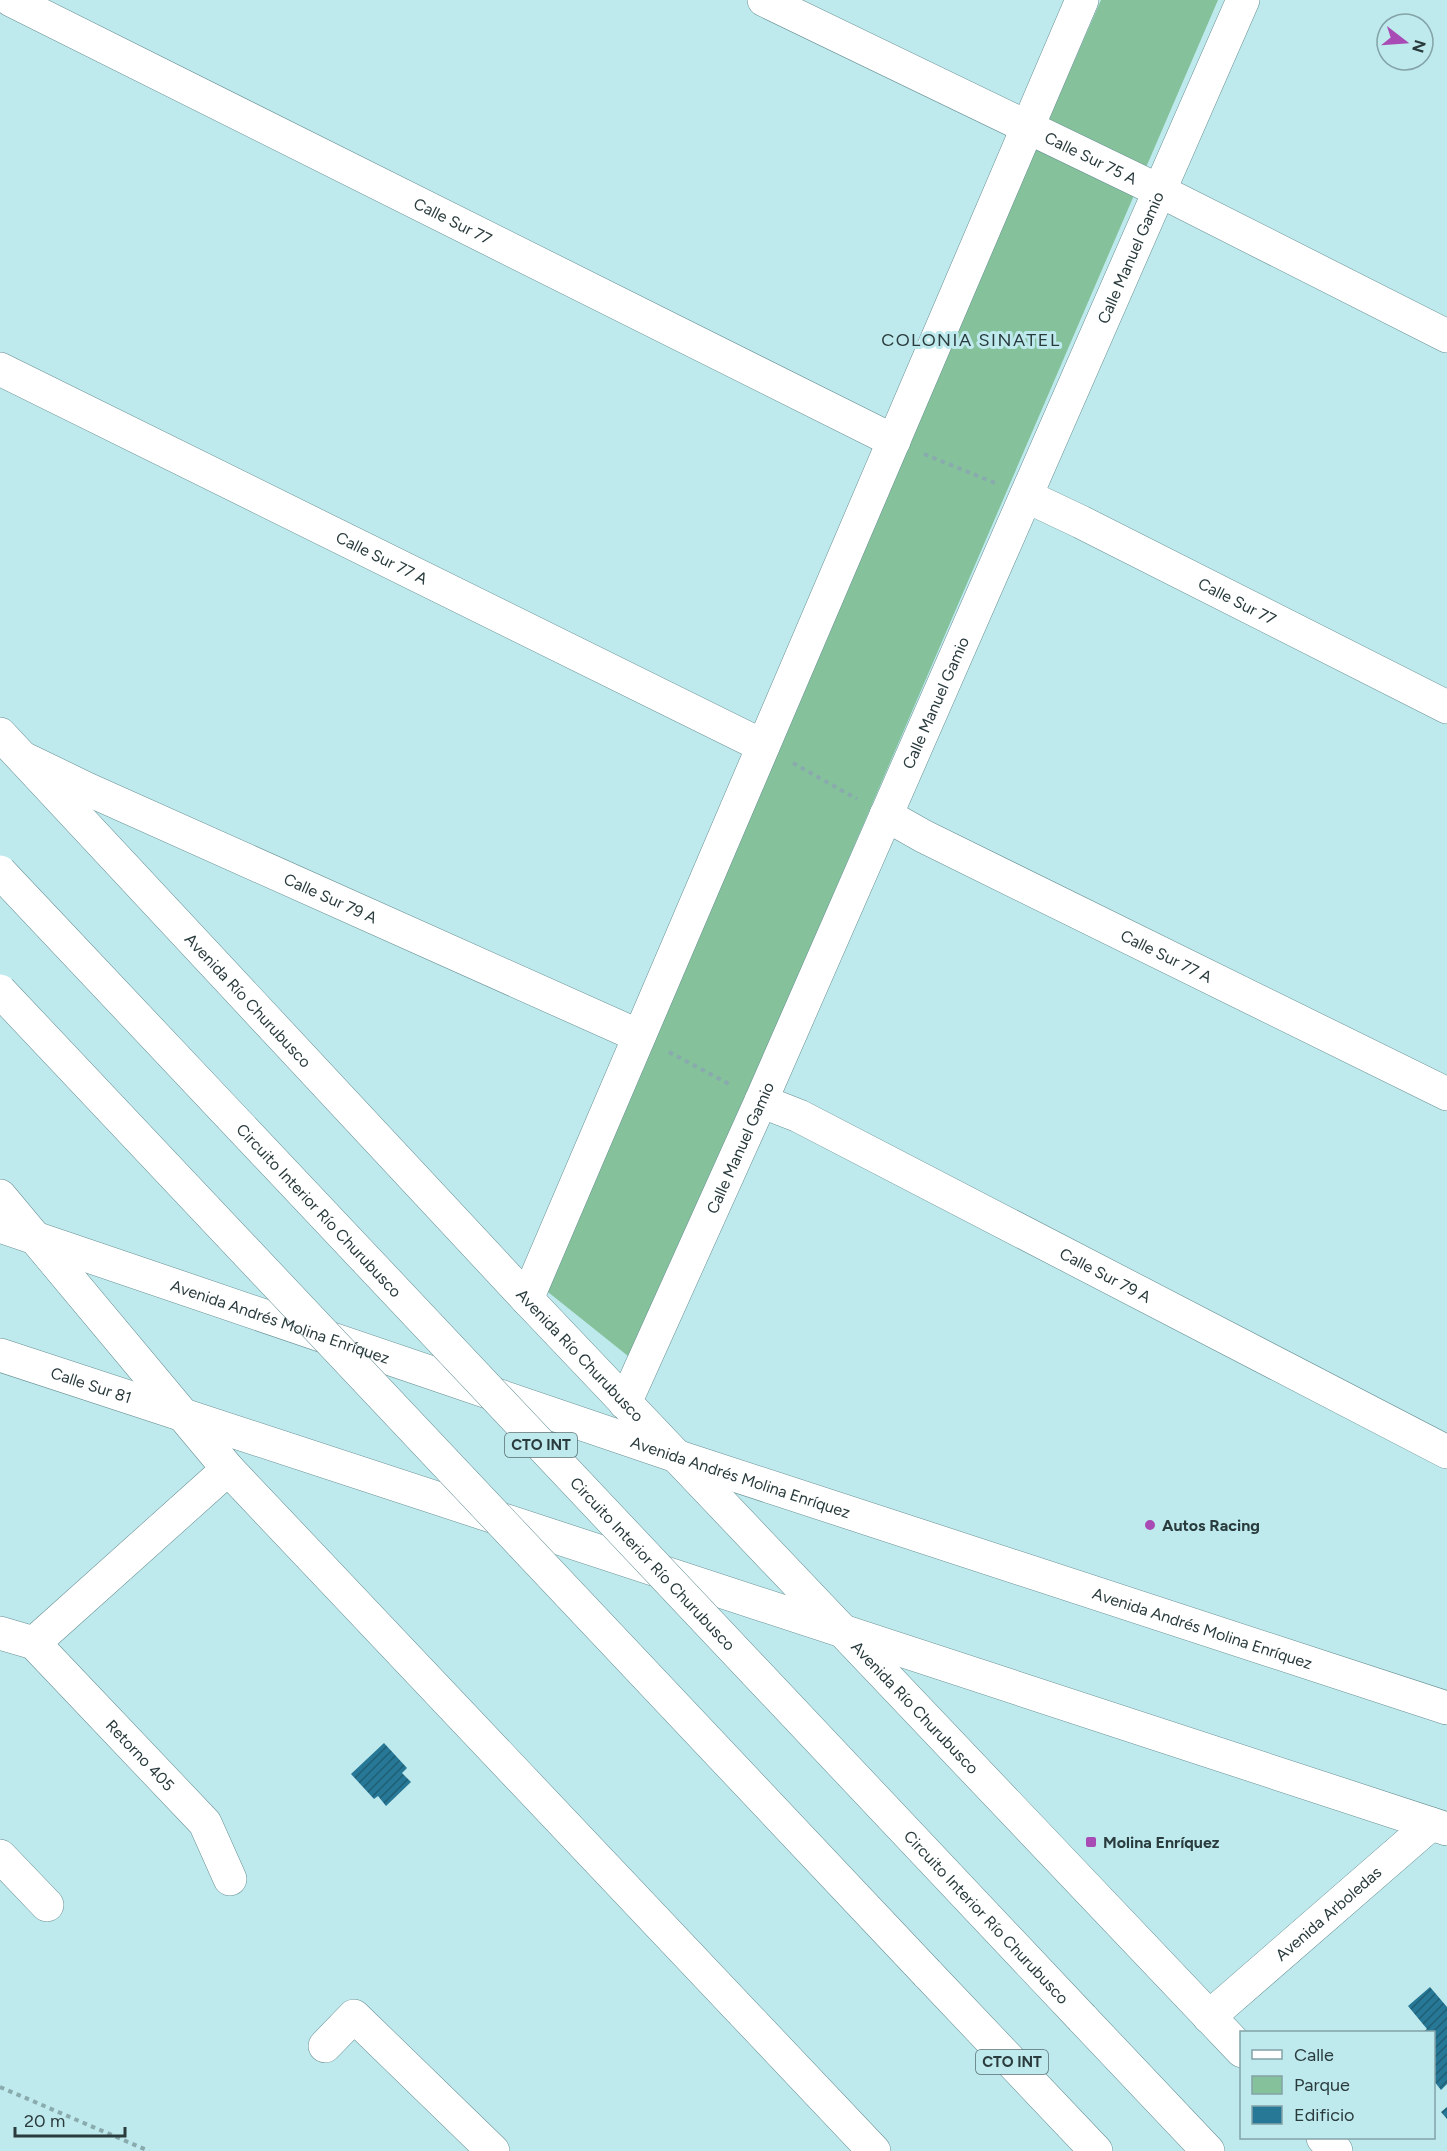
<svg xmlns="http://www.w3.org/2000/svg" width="1447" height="2151" font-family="Figtree,sans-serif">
	<defs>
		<pattern id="building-hatch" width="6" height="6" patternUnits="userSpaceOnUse" patternTransform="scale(1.5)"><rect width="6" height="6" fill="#267896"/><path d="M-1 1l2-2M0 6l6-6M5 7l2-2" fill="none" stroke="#205e75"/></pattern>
	</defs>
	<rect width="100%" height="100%" fill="#bee9ed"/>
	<path fill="#85c19a" d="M1101,0h117l-585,1360 -95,-76z"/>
	<path fill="url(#building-hatch)" d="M384,1743l23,25 -5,5 9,9 -25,24 -8,-10 -4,3 -23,-25z
		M1430,1987l17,20v77l-6,6 -7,-9v-49h-11l4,-3 -19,-23z
		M1447,2107v12l-6,-7z"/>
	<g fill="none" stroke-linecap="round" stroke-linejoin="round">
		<g stroke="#689094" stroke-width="34">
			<g id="minor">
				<path id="s1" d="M11,0l883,441"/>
				<path id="s2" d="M764,0l396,191 287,145"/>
				<path id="s3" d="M0,369l763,377"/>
				<path id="s4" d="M1026,496l55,26 366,185"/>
				<path id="s5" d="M23,758l64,31 552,247"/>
				<path id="s6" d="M886,815l37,21 524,258"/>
				<path id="s7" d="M761,1101l38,15 648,336"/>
				<path d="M527,1299l555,-1299"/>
				<path id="s8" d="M625,1403l136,-302 482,-1101"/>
				<path id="s9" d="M0,1633l34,10 171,180 25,56"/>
				<path d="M34,1643l194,-174"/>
				<path d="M0,1856l47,49"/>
				<path d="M325,2046l29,-30 139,135"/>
			</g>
		</g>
		<g stroke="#689094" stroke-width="34">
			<g id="tertiary">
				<path id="s10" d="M1209,2017l222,-193"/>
			</g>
		</g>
		<g stroke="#689094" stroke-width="34">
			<g id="secondary">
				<path id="s11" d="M0,734l527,565 715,752"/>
				<path d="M0,1196l228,273 646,682"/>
				<path d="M1323,2138l13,13"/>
			</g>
		</g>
		<g stroke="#689094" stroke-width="34">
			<g id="primary">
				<path id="s12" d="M0,1226l676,230 771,252"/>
				<path id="s13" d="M0,1355l1447,474"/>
			</g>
		</g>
		<g stroke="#689094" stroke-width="34">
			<path id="motorway" d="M927,1973l169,178
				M1082,2018l126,133"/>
		</g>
		<path stroke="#89abae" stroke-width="4" stroke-dasharray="4.5 4.5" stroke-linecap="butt" d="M924,454l71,29
			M793,763l64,36
			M669,1052l62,33
			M0,2087l149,64"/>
		<use href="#minor" stroke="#fff" stroke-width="33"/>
		<use href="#tertiary" stroke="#fff" stroke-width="33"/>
		<use href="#secondary" stroke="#fff" stroke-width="33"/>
		<use href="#primary" stroke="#fff" stroke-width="33"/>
		<use href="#motorway" stroke="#fff" stroke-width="33"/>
		<g stroke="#689094" stroke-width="34" stroke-linecap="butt">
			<g id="motorway-bridge">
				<path id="s14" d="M0,872l1082,1146"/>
				<path d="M0,991l927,982"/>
			</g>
		</g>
		<use href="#motorway-bridge" stroke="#fff" stroke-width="33"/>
	</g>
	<g fill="#a94bb4" stroke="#bee9ed" stroke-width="2">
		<circle cx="1150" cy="1525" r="6"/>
		<rect x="1085" y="1836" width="12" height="12" rx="3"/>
	</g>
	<g text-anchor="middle" stroke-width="6" stroke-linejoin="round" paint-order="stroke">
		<g fill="#bee9ed" stroke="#566f72" stroke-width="1.5">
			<rect x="505" y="1433" width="72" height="24" rx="4.5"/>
			<rect x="976" y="2050" width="72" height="24" rx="4.5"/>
		</g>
		<g font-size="15" font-weight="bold" fill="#2a3b3d">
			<text x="541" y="1450">CTO INT</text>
			<text x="1012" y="2067">CTO INT</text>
		</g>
		<g font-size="16" fill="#2a3b3d" stroke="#bee9ed">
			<text dy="6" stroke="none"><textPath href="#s2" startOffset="363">Calle Sur 75 A</textPath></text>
			<text dy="6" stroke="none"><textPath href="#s1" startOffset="494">Calle Sur 77</textPath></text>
			<text dy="6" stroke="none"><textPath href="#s8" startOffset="1252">Calle Manuel Gamio</textPath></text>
			<text dy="6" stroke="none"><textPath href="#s3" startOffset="426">Calle Sur 77 A</textPath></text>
			<text dy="6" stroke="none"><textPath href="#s4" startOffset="236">Calle Sur 77</textPath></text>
			<text dy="6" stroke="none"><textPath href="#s8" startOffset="766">Calle Manuel Gamio</textPath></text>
			<text dy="6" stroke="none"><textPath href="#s5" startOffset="338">Calle Sur 79 A</textPath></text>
			<text dy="6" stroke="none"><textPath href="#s6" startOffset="314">Calle Sur 77 A</textPath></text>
			<text dy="6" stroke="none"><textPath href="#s11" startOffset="364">Avenida Río Churubusco</textPath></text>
			<text dy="6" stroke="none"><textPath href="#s8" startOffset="280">Calle Manuel Gamio</textPath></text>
			<text dy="6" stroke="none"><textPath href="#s14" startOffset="465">Circuito Interior Río Churubusco</textPath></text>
			<text dy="6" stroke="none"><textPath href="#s7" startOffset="386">Calle Sur 79 A</textPath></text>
			<text dy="6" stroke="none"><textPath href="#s12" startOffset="296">Avenida Andrés Molina Enríquez</textPath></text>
			<text dy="6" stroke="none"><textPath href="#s11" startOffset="850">Avenida Río Churubusco</textPath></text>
			<text dy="6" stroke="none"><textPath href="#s13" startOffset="96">Calle Sur 81</textPath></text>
			<text dy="6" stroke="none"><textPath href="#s12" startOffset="782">Avenida Andrés Molina Enríquez</textPath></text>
			<text dy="6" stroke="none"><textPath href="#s14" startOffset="951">Circuito Interior Río Churubusco</textPath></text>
			<text dy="6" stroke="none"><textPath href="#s12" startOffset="1268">Avenida Andrés Molina Enríquez</textPath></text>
			<text dy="6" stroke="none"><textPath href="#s11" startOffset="1336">Avenida Río Churubusco</textPath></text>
			<text dy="6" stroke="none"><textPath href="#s9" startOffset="190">Retorno 405</textPath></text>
			<text dy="6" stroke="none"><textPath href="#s10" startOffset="158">Avenida Arboledas</textPath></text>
			<text dy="6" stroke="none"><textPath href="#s14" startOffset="1437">Circuito Interior Río Churubusco</textPath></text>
		</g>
		<g font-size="16" font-weight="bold" fill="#2a3b3d" stroke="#bee9ed" text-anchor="start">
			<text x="1162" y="1531">Autos Racing</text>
			<text x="1103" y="1848">Molina Enríquez</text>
		</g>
		<g font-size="18" letter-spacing="1.5" fill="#2a3b3d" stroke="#bee9ed">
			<text x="971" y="346">COLONIA SINATEL</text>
		</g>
	</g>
	<rect x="1240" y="2031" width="195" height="108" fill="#bee9ed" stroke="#83a3a7" stroke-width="1.5"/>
	<rect x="1252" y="2050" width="30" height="9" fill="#ffffff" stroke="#83a3a7" stroke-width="1.5"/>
	<text x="1294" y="2061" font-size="18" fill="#2a3b3d">Calle</text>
	<rect x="1252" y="2076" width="30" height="18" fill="#85c19a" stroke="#83a3a7" stroke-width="1.5"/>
	<text x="1294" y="2091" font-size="18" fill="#2a3b3d">Parque</text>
	<rect x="1252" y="2106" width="30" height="18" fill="#267896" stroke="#83a3a7" stroke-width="1.5"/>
	<text x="1294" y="2121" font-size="18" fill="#2a3b3d">Edificio</text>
	<g transform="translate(1405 42) rotate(107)"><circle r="28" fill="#bee9ed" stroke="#83a3a7" stroke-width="1.5"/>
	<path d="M0-4.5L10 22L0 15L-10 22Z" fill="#a94bb4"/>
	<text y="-9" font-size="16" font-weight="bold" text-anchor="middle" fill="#2a3b3d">N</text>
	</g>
	<path d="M15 2127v9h110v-9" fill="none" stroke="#2a3b3d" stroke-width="3"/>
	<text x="24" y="2127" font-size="18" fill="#2a3b3d" stroke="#bee9ed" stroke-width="4.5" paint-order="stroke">20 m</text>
</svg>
